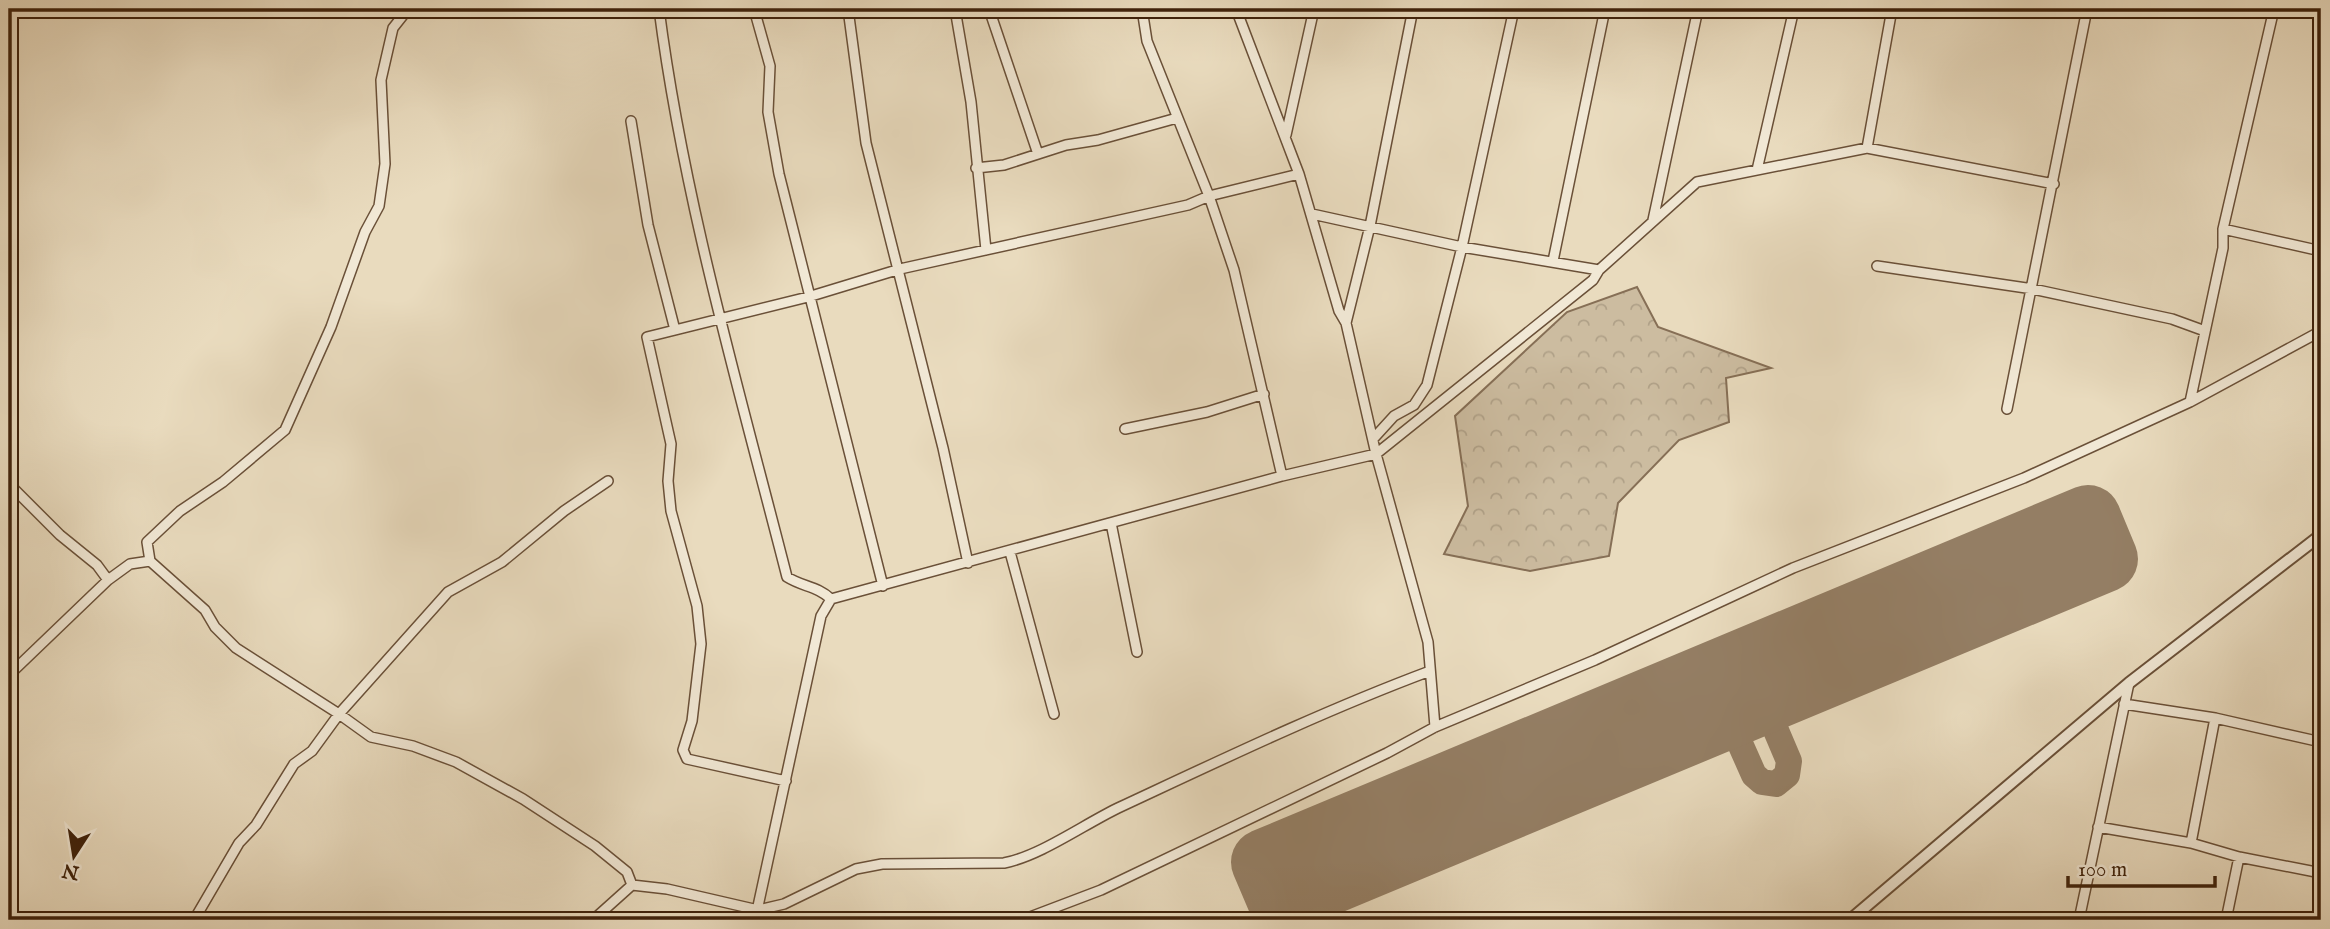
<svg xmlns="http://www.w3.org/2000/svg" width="2330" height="929" font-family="'IM FELL English',serif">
	<defs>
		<pattern id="forest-crowns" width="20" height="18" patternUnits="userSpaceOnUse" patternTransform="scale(1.75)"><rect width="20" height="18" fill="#ccbca0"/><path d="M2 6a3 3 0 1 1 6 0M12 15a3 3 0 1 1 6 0" fill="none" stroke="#b0a188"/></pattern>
	</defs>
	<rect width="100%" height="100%" fill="#e9dbbe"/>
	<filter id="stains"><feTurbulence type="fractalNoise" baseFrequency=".00286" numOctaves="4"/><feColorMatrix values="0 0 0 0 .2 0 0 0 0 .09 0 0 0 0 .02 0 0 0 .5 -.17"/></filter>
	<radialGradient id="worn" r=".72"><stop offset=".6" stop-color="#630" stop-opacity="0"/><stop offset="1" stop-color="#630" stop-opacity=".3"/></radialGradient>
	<path fill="url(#forest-crowns)" stroke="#866f56" stroke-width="2" d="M1637,287l21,40 113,41 -45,10 3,44 -50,18 -61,63 -9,53 -79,15 -86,-17 24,-48 -13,-90 112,-104z"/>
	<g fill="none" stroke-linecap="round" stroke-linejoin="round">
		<path stroke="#947e64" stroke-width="26" d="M1719,696l35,79 8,7 14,2 11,-9 2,-14 -34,-80"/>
		<path stroke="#947e64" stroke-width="66" d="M2088,518l17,41 -824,343 -17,-40z"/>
		<g stroke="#6a5038" stroke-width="12">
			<path id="minor" d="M659,9c25,193 80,380 128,568 16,10 30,9 44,22
				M754,9l16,57 -2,46 11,62 104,412
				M848,9l18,134 77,305 25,115
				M955,9l16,93 15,148
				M989,9l49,145
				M1236,9l63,165 40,137 7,12 30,131 52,188 7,85
				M631,121l17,104 27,105
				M1286,135l28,-126
				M1867,148l25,-139
				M976,168l28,-3 62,-20 32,-5 79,-22
				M1757,170l37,-161
				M1312,214l150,33 137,23 98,-88 170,-34 187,36
				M1653,220l45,-211
				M2223,229l98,22
				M1553,261l52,-252
				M1877,266l156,23 139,30 33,12
				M1346,323l24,-97 43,-217
				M2190,402l33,-154v-19l51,-220
				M2007,409l80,-400
				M1125,429l82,-17 57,-18
				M1373,439l21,-23 20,-11 13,-20 35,-138 52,-238
				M1282,476l-48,-206 -25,-74 90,-22
				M9,484l51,51 37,30 11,15
				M1111,523l26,129
				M1010,552l44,162
				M150,561l-3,-19 33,-31 43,-29 62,-52 46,-103 34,-95 14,-26 6,-42 -4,-84 12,-52 15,-19
				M9,675l99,-95 22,-16 20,-3 55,49 10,17 21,21 103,66 109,-122 54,-30 62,-51 44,-30
				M2124,704l91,14 106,24
				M786,781l-99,-22 -4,-9 9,-29 9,-77 -4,-38 -26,-95 -3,-30 3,-37 -24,-107 161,-40 92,-28 288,-64 21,-9 -62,-155 -5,-32
				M2098,827l93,16 48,14 82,16
				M2191,843l24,-125
				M194,920l45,-77 17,-18 38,-61 18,-13 27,-37 32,23 42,9 43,16 67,37 72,47 32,26 5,13
				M593,920l39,-35 35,4 91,21 26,-6 72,-35 26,-5 122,-1c36,-7 79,-38 114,-55 103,-48 205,-97 312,-137
				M755,920l66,-304 10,-17 451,-123 94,-22 217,-174 6,-10
				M1022,920l79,-30 286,-137 48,-26 160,-67 198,-92 231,-90 166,-76 131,-71
				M1686,920h11
				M2079,920l50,-237
				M2226,920l13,-63"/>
		</g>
		<g stroke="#6a5038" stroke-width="14">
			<path id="tertiary" d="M1850,920l279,-237 192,-148"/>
		</g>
		<use href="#minor" stroke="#f1e8d5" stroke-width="9"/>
		<use href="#tertiary" stroke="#f1e8d5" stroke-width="10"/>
	</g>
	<rect width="2330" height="929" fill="none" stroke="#e9dbbe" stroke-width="35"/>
	<rect x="10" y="10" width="2309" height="908" fill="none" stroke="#3f220b" stroke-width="3.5"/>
	<rect x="18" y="18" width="2295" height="894" fill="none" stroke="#3f220b" stroke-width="2"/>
	<g transform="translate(74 856) rotate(192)" stroke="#f1e8d5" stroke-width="5" paint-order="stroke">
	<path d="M0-5L12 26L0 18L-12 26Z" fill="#3f220b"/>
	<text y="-10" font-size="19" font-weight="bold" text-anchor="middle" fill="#3f220b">N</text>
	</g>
	<path d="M2068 876v10h147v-10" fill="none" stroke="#3f220b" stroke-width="3.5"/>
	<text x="2078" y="876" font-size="21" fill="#3f220b" stroke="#f1e8d5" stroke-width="5" paint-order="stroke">100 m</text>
	<rect width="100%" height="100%" filter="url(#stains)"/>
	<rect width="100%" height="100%" fill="url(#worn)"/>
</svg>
